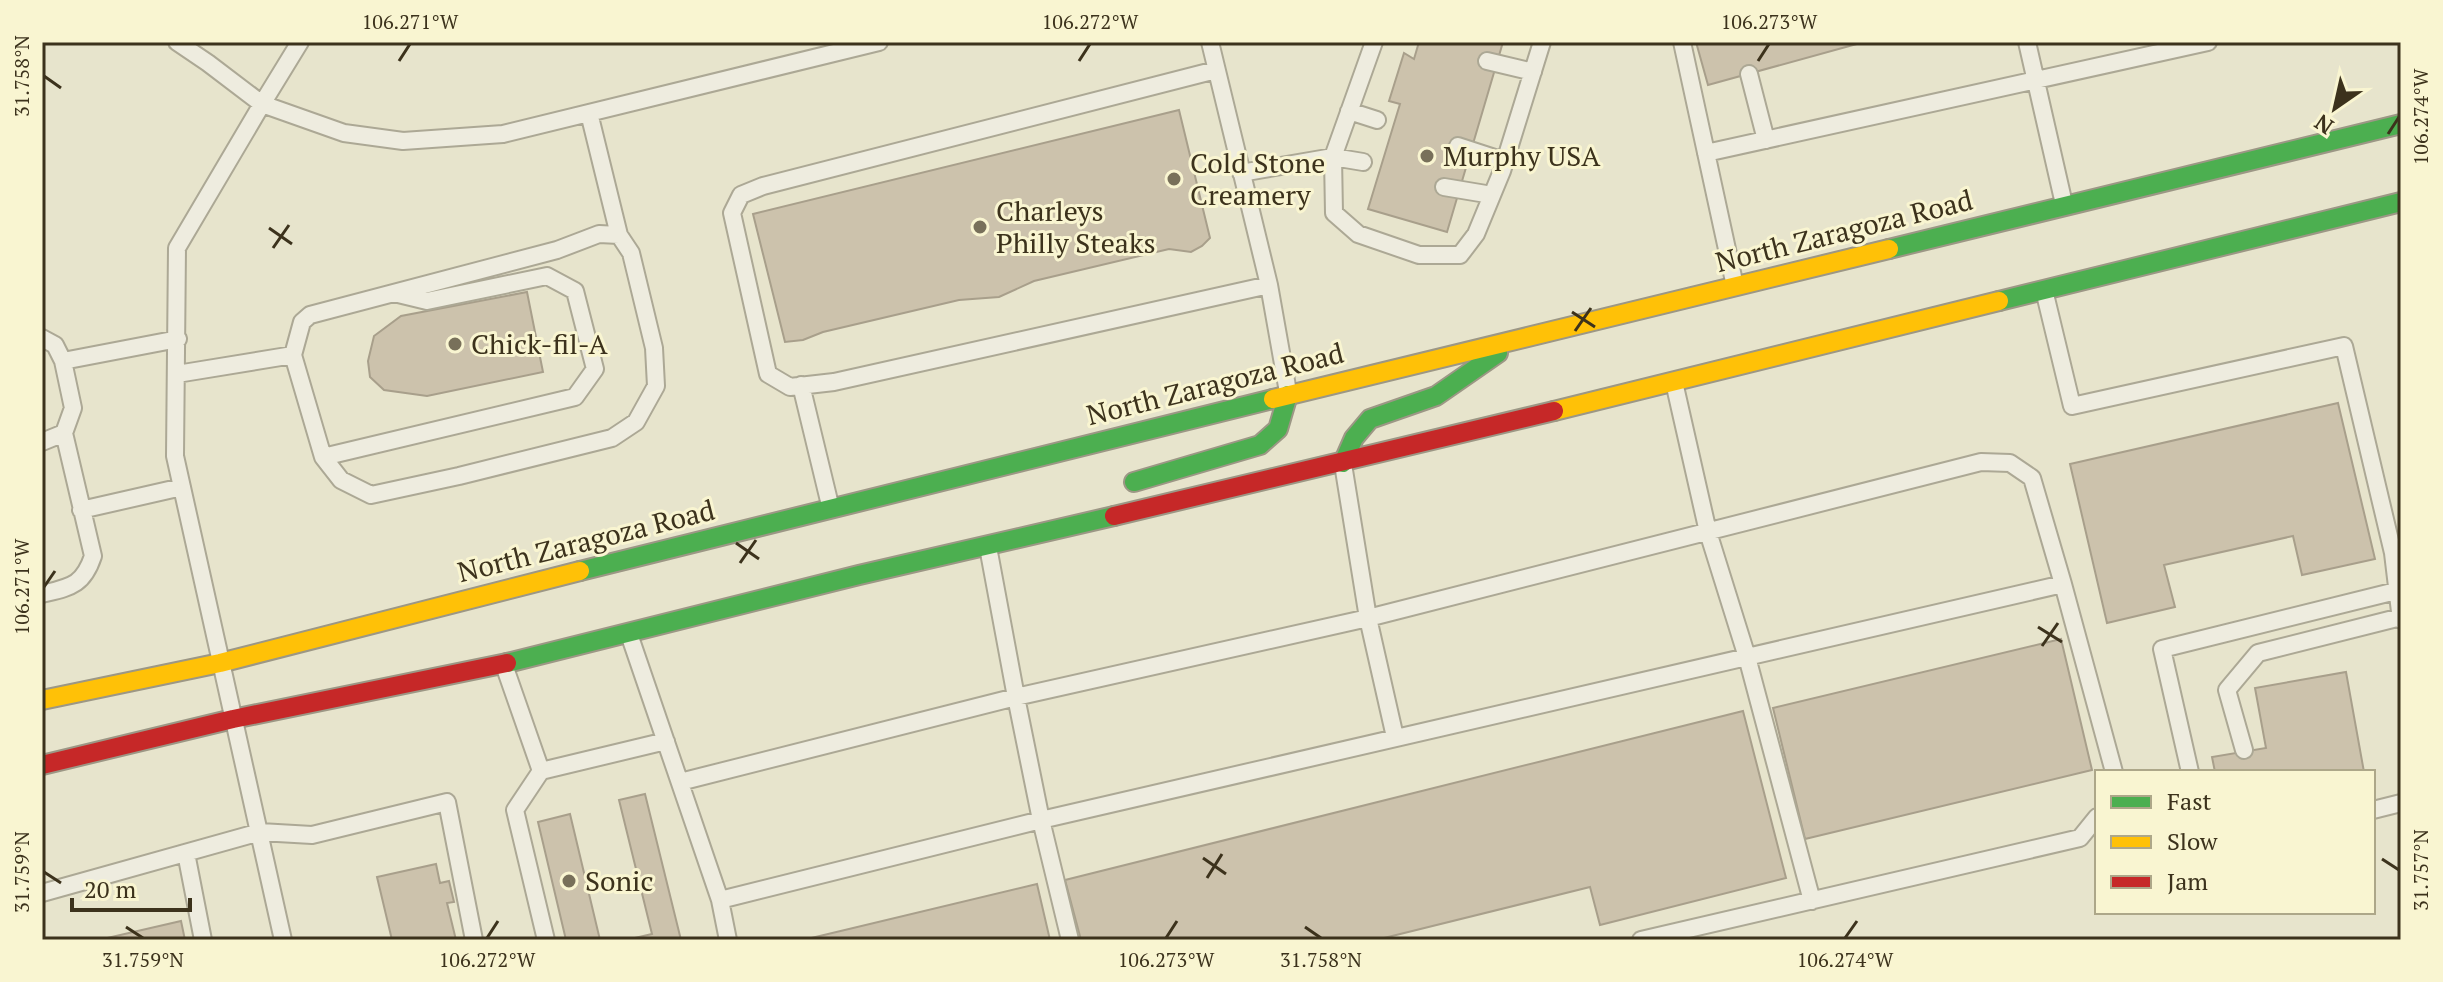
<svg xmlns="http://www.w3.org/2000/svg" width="2443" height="982" font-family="'PT Serif',serif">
	<rect width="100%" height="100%" fill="#e7e4cc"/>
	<path fill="#ccc2ac" stroke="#a89f8b" stroke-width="2" d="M1419,42h84l-56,190 -79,-23 32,-105 -11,-3 15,-48 10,6z
		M1696,42h168l-156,43z
		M1179,110l31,128 -8,8 -11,6 -22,-3 -135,32 -35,16 -40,3 -136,32 -20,8 -18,2 -32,-128z
		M527,292l16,80 -116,24 -43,-6 -14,-13 -2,-16 6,-25 27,-20z
		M2338,403l37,156 -73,16 -9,-39 -129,29 11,42 -68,16 -37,-159z
		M2061,639l31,131 -287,69 -32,-131z
		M2346,672l18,100h-149l-3,-15 54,-9 -11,-60z
		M1743,711l43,167 -186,47 -10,-38 -214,53h-295l-16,-60z
		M645,794l36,146h-55l26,-6 -33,-134z
		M570,814l30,126h-34l-28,-118z
		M436,864l4,19 9,-2 5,21 -7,1 9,37h-64l-15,-63z
		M1037,884l13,56h-247z
		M181,921l4,19h-78v-2z"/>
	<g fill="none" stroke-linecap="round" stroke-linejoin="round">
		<g stroke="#aca895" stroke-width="20">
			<path id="lane" d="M177,42l31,21 54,41 -85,144 -2,208 108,484
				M300,42l-38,62 82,29 59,8 100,-7 376,-92
				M1210,42l59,243 19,107
				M1374,42l-41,115 1,56 24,21 61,21h41l16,-21 26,-63 40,-129
				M1682,42l53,244
				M2027,42l37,162
				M1487,61l46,11
				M1216,70l-453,116 -22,9 -9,18 36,161 22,13 44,-5 435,-97
				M1749,74l17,66
				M1349,111l28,9
				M589,113l30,122
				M1458,146l46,15
				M1706,153l502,-111
				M1241,173l92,-16 30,5
				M1444,187l48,8
				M599,234l20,1 12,18 23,95 2,38 -20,36 -24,16 -153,38 -88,19 -30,-15 -18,-23 -30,-102 9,-33 8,-7 247,-65z
				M2044,290l28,116 272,-60 49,207 8,67
				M42,338l13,7 8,16 10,47 -9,25 -22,9
				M63,361l115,-22
				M177,374l116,-19
				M1674,382l34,150 39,125 65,244
				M801,385l29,120
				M323,457l252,-60 20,-28 -20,-78 -28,-15 -120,25 -33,-8
				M1343,464l25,154 27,119
				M81,510l101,-23
				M2063,584l51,188
				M42,594c28,-7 41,-8 51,-38l-29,-123
				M629,634l91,266 8,40
				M504,665l37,106 -26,39 31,130
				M2244,750l-17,-60 31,-37 143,-36
				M541,771l125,-30
				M2190,772l-28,-123 234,-58
				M680,782l336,-85 25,123 1022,-236 -31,-106 -22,-15 -29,-1 -613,156 -352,79 -28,-150
				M2373,810l28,-7
				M186,853l17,87
				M42,893l218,-61 52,3 135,-33 27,138
				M720,900l321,-80 29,120
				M1641,940l439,-102 17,-21"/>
		</g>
		<g stroke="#9c9785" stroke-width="22">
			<path id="fast" d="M1889,249l512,-125
				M1999,301l402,-99
				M1343,463l11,-25 16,-19 66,-23 62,-43
				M1134,482l126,-37 18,-16 10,-34
				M580,571l693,-172
				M507,663l352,-88 255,-59"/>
		</g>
		<g stroke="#9c9785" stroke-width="22">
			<path id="slow" d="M1273,399l616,-150
				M1554,411l445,-110
				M42,700l178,-37 360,-92"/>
		</g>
		<g stroke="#9c9785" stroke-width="22">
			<path id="jam" d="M1114,516l440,-105
				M42,765l191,-46 274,-56"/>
		</g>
		<use href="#lane" stroke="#eeecdf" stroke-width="16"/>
		<use href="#fast" stroke="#4caf50" stroke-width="18"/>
		<use href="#slow" stroke="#ffc107" stroke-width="18"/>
		<use href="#jam" stroke="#c62828" stroke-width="18"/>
	</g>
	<path fill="none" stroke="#3c321c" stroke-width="3" d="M399,61l11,-17M1079,61l11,-17M1758,61l11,-17M44,76l17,12M2388,134l11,-17M269,228l23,16M273,248l16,-23M1572,312l23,15M1575,331l16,-23M736,543l23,16M740,563l16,-23M44,587l11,-16M2038,627l24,15M2042,646l16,-23M1203,858l23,16M2382,859l17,11M44,872l17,11M1207,878l15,-24M126,927l17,11M1305,927l16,11M487,938l11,-17M1166,938l11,-17M1845,938l12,-17"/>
	<g fill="#78705a" stroke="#f9f5d1" stroke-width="3">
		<circle cx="1427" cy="156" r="8"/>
		<circle cx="1174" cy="179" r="8"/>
		<circle cx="980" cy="227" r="8"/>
		<circle cx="455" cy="344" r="8"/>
		<circle cx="569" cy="881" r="8"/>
	</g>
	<g text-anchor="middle" stroke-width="6" stroke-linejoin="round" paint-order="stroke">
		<g font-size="28" fill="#3c321c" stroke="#f9f5d1" text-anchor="start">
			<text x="1443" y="166">Murphy USA</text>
			<text x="1190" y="173">Cold Stone<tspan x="1190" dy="32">Creamery</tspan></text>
			<text x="996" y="221">Charleys<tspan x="996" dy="32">Philly Steaks</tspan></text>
			<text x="471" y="354">Chick-fil-A</text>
			<text x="585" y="891">Sonic</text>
		</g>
		<g font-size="28" fill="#3c321c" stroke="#f9f5d1">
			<text transform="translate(1844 231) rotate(-14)" y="10">North Zaragoza Road</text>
			<text transform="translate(1215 384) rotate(-14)" y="10">North Zaragoza Road</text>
			<text transform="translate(586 541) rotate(-14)" y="10">North Zaragoza Road</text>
		</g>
	</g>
	<rect width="2443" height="982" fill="none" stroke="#f9f5d1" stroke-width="88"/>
	<rect x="2095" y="770" width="280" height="144" fill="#f9f5d1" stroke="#ada789" stroke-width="2"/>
	<rect x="2111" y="796" width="40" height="12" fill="#4caf50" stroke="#ada789" stroke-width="2"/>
	<text x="2167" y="810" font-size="24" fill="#3c321c">Fast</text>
	<rect x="2111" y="836" width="40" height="12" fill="#ffc107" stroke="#ada789" stroke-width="2"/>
	<text x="2167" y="850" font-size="24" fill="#3c321c">Slow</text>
	<rect x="2111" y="876" width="40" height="12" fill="#c62828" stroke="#ada789" stroke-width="2"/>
	<text x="2167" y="890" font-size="24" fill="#3c321c">Jam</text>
	<g transform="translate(2335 108) rotate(214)" stroke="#f9f5d1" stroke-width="6" paint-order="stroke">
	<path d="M0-6L14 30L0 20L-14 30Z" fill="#3c321c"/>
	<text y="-12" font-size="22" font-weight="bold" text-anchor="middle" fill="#3c321c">N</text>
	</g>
	<path d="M72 898v12h118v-12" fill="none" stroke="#3c321c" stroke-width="4"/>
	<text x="84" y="898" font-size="24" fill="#3c321c" stroke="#f9f5d1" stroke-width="6" paint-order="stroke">20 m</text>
	<rect x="44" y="44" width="2355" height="894" fill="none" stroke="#3c321c" stroke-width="3"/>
	<g font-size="20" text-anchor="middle" fill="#3c321c">
		<text x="410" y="29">106.271°W</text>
		<text x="1090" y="29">106.272°W</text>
		<text x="1769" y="29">106.273°W</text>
		<text transform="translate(22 76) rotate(-90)" y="7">31.758°N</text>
		<text transform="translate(2421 117) rotate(-90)" y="7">106.274°W</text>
		<text transform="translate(22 587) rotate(-90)" y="7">106.271°W</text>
		<text transform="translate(2421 870) rotate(-90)" y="7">31.757°N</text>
		<text transform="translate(22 872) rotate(-90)" y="7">31.759°N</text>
		<text x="143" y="967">31.759°N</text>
		<text x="487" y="967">106.272°W</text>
		<text x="1166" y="967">106.273°W</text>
		<text x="1321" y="967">31.758°N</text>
		<text x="1845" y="967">106.274°W</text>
	</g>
</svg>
